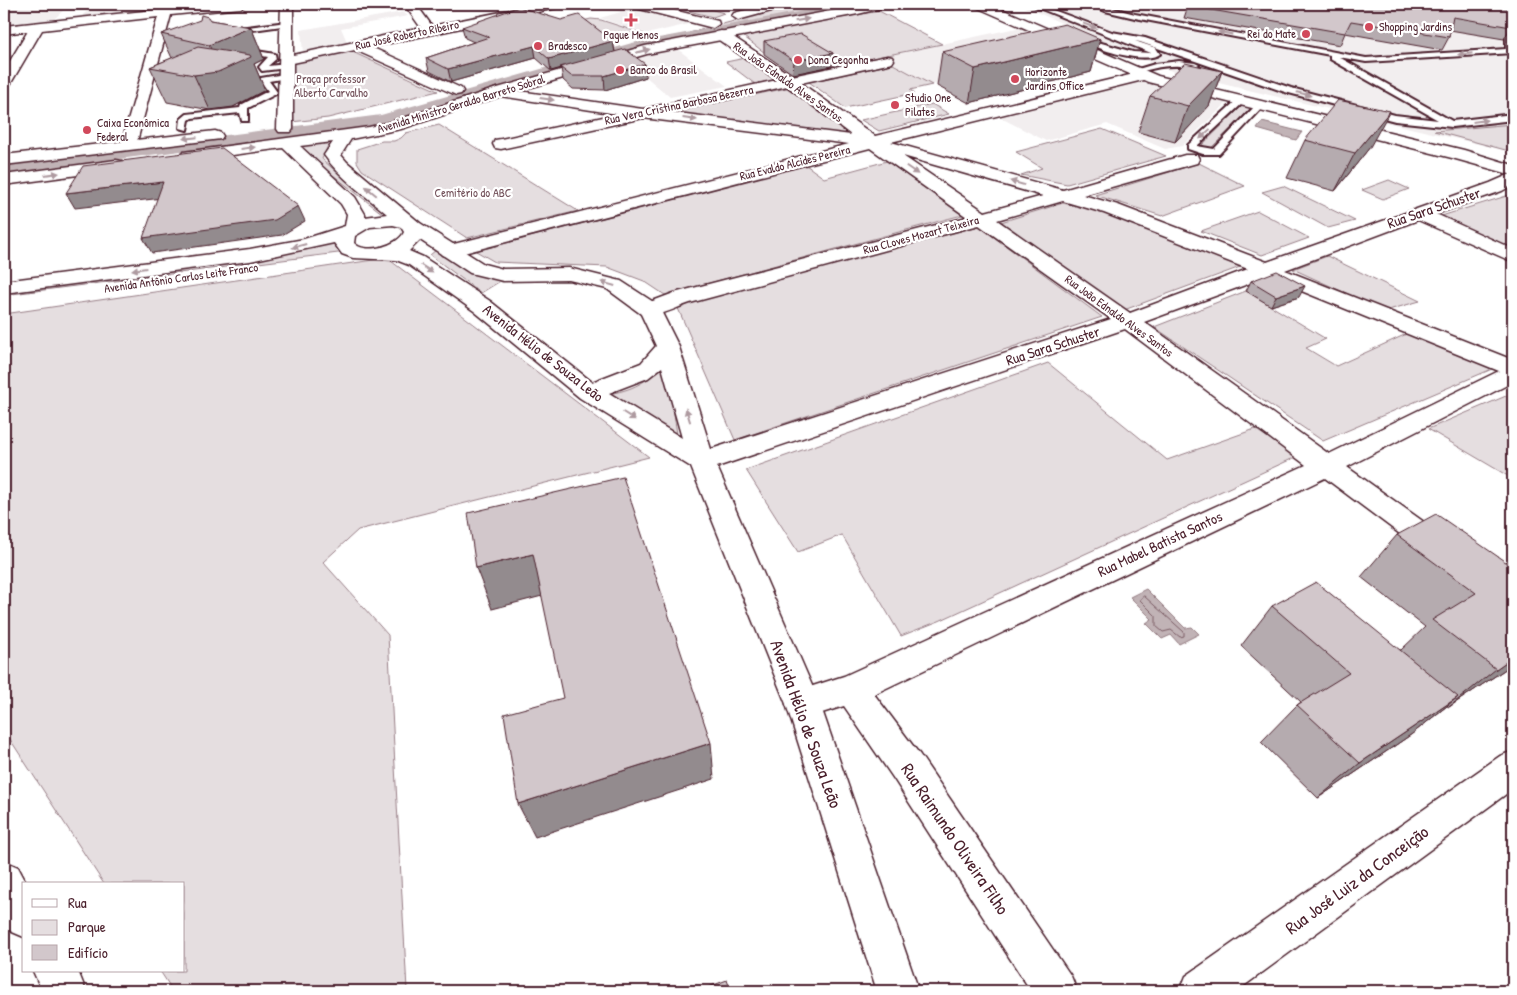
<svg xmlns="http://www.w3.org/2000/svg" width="1517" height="995" font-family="'Patrick Hand',sans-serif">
	<rect width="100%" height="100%" fill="#fff"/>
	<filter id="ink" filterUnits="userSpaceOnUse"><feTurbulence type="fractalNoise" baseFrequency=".02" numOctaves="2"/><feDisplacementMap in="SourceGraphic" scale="10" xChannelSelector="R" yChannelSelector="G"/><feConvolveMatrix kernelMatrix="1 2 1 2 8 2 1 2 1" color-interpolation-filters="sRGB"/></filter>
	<g filter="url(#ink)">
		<path fill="#f2eeef" d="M4,4h66l-19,18 -47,5z
			M96,4h120l-137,14z
			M591,4h35l67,19 -46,11 -47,-16 21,-6z
			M691,4h68l-35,9z
			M1018,4h495v148l-337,-79z
			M403,12l5,4 -67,12 7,16 -45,9 -2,-23z
			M1021,27l46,21 -135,37 -50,-28z
			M676,48l51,38 -57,11 -44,-37z
			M1141,82l87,20 -46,44 -17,3 -58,-25 -61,17 -49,-25z"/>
		<path fill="#e5dee0" stroke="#987e86" d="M661,4h30l33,9 -11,4z
			M798,4h48l-85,17 -72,12z
			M879,11l63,33 -108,22 -33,-20 -36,7 -21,-16 8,-3z
			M591,19l10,1 43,14 -60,14 -58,-14z
			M348,50l90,41 -110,27 -37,4 2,-59z
			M745,58l33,21 -23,5 -29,-22z
			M893,64l39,21 -22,5 5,3 -70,15 -36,-26z
			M787,88l70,47 -3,2 -182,-25z
			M932,104l17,10 -70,17 -18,-11z
			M1243,105l10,2 -43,42 -9,-3z
			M1513,124v28l-79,-21z
			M439,125l139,86 -111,27 -105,-68 -5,-8v-13l25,-8h12l7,-3 5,-5z
			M1102,129l64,27 -99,28 -46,-9 21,-7 -26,-16z
			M331,139l-9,20 19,17 50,35 -8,3 -90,-70z
			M887,161l75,54 -297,80 -21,-14 -37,-14 -112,-5 -19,-11 330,-86 18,13z
			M1199,163l46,23 -83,30 -67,-21z
			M1389,180l20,9 -26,10 -21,-9z
			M1283,186l72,35 -27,7 -66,-36z
			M1513,194v56l-75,-33z
			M1063,203l42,9 138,54 -119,44 -123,-88z
			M1258,211l51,27 -47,17 -61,-24z
			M979,226l123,91 -367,123 -58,-134z
			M337,237l9,15 -342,43v-6l263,-33z
			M436,250l66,30 -21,13 -51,-38z
			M1327,256l93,45 -35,10 -92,-42z
			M387,258l262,199 -291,73 -35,32 65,73 19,355 -234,1 -13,-20h24v-87h-80l-100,-154v-416z
			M1246,291l80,48 -20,9 30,18 75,-34 81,37 -169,72 -169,-114z
			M666,362l13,85 -73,-53c26,-3 43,-13 60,-32z
			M1048,363l119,97 88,-31 41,28 -357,164 -38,15 -59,-101 -44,17 -52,-82z
			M1513,393v86l-85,-50z"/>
		<path fill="#c1b3b6" stroke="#91787e" d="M1262,122l40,10 -6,8 -39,-11z
			M1146,589l39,39 7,-1 7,7 -20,10 -8,-9 -9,4 -16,-16 6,-4 -22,-22z"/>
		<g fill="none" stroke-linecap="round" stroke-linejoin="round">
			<path stroke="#7a5a63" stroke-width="1" d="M1144,596l40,36v4l-4,1 -9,-7 -8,2 -7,-6v-10l-16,-16z"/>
			<path fill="#c1b3b6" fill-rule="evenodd" d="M840,4h6l2,3 -6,4 -208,40 -252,74 -378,49v-10l377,-49 251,-72z"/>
			<g stroke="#4a1f2b" stroke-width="4">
				<path id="lane" d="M1029,4h8l75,28 33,6 146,50 104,27 43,5 -108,-61v-4l-195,-37 -30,-7 -16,-7h8l38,10 231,44 140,-9v-17l4,-11 3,-2v34l-147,9 -27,-5 113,64 61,-7v6l-61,7 -57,-6 -110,-29 -145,-50 -5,-1 21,7 4,6c-15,10 -59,-3 -73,-12l4,-2 42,12 18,1z
					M287,22l2,1v2l-58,8 -4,-2 4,-2z
					M239,48l36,6 1,5 -8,7 19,-2 4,2 -4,2 -25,3 -3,-4 9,-10 -29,-5z
					M1179,61l16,2 4,2c-5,4 -13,1 -19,1 -17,-1 -32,4 -48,8l-4,-2 27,-8z
					M284,74l4,2 -1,2 -18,3 8,11 -1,2 -28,14v13h-6l-2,-8 -48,5 -3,2 -2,10 -7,-2 1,-9 6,-5 53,-6 1,-3 27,-14 -8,-11 1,-2z
					M1238,99l7,2 -48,45 17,3 43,-45 7,2 -45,48h-16l-15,-5v-4z"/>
			</g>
			<g stroke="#4a1f2b" stroke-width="3">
				<path id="street" d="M210,4h37l-6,4 -70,7 -36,134h-12l-2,-4 37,-128 -116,13 -31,53 -2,3 -5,1v-16l24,-40 -24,3v-8z
					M281,4h12v51l128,-27 -17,-24h12l16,22 108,-22h22l-6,4 -185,39 90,41 2,3 -2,3 -5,1 -101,-45 -62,13v66l-2,3h-12l-2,-3z
					M630,4h19l69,17 1,3 -6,4 -81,-21z
					M721,31l5,1 66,44 95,-20 5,1 2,3 -2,3 -91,20 74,53 267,-64 5,1 2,3 -2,3 -256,63 172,48 122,-35h12l2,4 -2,4 -114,32 35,10 149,57 223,-79 23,-10v12l-11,6 -66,23 77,35v13l-95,-42 -133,50 228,90v22l-166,85 105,75 5,8 -5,8 -10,3 -10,-3 -107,-80 -451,216 46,61 151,221 6,15h-46l-137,-212 -50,-73 -41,13 -12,-4 -5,-11 5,-11 53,-17 462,-211 -181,-136 -414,140 -9,2 -9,-2 -4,-7 4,-7 418,-136 -132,-94 -289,78c-15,5 -32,15 -48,12l-3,-5 3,-5 32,-12 293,-76 -97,-69 -414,107 -7,2 -7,-2 -3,-4 3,-4 407,-103 -206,-26 -142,31 -6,-1 -2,-4 2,-4 6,-1 116,-25 -123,-19 -2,-3 2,-3 5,-1 144,21 134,-29 -61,-42 -2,-3 2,-3zM787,86l64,49 -181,-23zM903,156l140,40 -58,16zM1063,201l41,12 144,56 -118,44 -133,-93zM1267,277l232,94 -170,83 -185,-132z
					M1513,751v38l-276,202h-57l6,-15 314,-220z
					M4,861l14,6 9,17h-3v53l-14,-6 -6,-11z
					M33,971h45l8,20h-44z"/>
			</g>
			<g stroke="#4a1f2b" stroke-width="3">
				<path id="secondary" d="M769,4h19l-2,3 -48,13 -6,-4 2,-3z
					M868,4h20l-2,3 -28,7 -211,40 -143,41 -103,34 -50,10 -10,16 6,7 73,61 64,41 19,5 66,-1 52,13 37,24 21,42 36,115 105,242 99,287h-42l-91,-287 -95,-237 -111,-69 -106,-87 -65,-46 -13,-5 -43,-2 -11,-4 -8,-11 -84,18 -246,32v-12l246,-32 54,-10 41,-13 2,-12 -6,-10 -58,-56 -94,13 -6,-1 -2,-4 2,-4 186,-25 22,-5 103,-33 151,-43zM333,142l-9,13c16,23 42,41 63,59l-22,3v-3l-10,-17 -55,-51zM393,225l8,2 3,5c-6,14 -39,23 -50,11l1,-7 15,-9zM420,240l50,33 33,8 66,-1 38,9 34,25 15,32 -15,17 -49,19 -102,-81 -67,-44 -14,-6zM662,367l20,71 -73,-45 39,-15z
					M974,4h16l168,72 306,74 49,15v10l-61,-17 -304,-76 -172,-75z
					M215,131l6,2 2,3 -2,3 -217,26v-10z
					M116,160l6,1 3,4 -3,4 -118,16v-10z"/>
			</g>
			<use href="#lane" fill="#fff" fill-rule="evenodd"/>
			<use href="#street" fill="#fff" fill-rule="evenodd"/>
			<use href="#secondary" fill="#fff" fill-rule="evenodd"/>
		</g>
		<path fill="#b5abaf" stroke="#4a1f2b" d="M1513,4v9h-1l-1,14 -7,12 -54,-9 -1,7 -7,13 -97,-17 -5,12 -156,-27 4,-12z
			M210,20l41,7 13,32 -10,5 11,26 -32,17 -23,3 -43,-8 -17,-35 22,-9 -11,-24z
			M462,27l151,14 2,11 30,12 1,13 -41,13 -32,-1 -10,-9 -2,-12 -10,3 -15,-13 -85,24 -22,-11 -3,-13 48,-16 -9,-4z
			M1100,39l-9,33 -122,31 -32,-17 5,-34z
			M764,41l68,25 -39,8 -29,-20z
			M1222,71l-13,35 -34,36 -37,-10 12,-36z
			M1305,140l65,7 -35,44 -48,-13z
			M1251,281l48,16 -28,9 -25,-15z
			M1397,535l109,27 7,-7v109l-64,43 -2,-1 -35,28 -94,64 -57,-56 36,-37 4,-3 -60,-56 31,-40 129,44 24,-23 -64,-50z"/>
		<path fill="#938b8e" stroke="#4a1f2b" d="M251,27l13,32 -10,5 11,26 -32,17 -23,3 -16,-35 27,-4 -12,-26z
			M1100,39l-9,33 -122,31 6,-34z
			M613,41l2,12 -64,18 -2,-12z
			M534,46l2,12 -85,24 -3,-13z
			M833,53l-1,13 -39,8 1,-13z
			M645,64l1,13 -41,13 -1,-14z
			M1222,71l-13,35 -34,36 13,-36z
			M1390,111l-20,36 -35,44 20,-38z
			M163,182l8,15 -96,11 -9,-15z
			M298,206l7,15 -23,14 -130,18 -9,-15z
			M1305,286l-6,11 -28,9 5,-10z
			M533,554l13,41 -54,14 -16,-41z
			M1513,657v7l-64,43 47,-38z
			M1458,697l-46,37 -94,64 42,-35z
			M711,743l3,36 -179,58 -17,-33z"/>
		<path fill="#d2c7cb" stroke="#4a1f2b" d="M1190,4h323l-2,23 -58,-10 -4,20 -98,-16 -6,12 -157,-27z
			M519,7l42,13 18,-5 34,26 -64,18 -15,-13 -86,23 -22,-11 63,-21 -27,-10z
			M201,15l7,2 2,3 41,7 -42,18 -48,-11 39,-14z
			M1065,24l35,15 -125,30 -33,-17z
			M801,34l32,19 -39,8 -30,-20z
			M198,47l52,8 1,2 -33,15 -24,3 -44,-8z
			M625,49l20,15 -41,12h-33l-11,-9z
			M1185,63l37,8 -34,35 -38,-10z
			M1338,100l52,11 -35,42 -50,-13z
			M222,148l76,58 -23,14 -132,18 20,-56 -97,11 17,-27z
			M1277,271l28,15 -29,10 -25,-15z
			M623,477l88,266 -193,61 -14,-90 59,-16 -30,-144 -57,14 -8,-55z
			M1436,514l77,53v90l-17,12 -64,-49 44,-27 -79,-58z
			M1316,582l142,115 -98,66 -63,-58 52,-32 -77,-67z
			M727,980l4,11h-33z"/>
		<defs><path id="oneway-solid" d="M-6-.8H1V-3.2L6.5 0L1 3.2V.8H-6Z" transform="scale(1.25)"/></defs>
		<g fill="#ae9aa0">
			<use href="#oneway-solid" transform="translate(802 20) rotate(-10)"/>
			<use href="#oneway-solid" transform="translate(1090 26) rotate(20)"/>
			<use href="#oneway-solid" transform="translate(1225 33) rotate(-169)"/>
			<use href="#oneway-solid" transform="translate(643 51) rotate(-14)"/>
			<use href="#oneway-solid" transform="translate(1465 54) rotate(174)"/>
			<use href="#oneway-solid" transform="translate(1304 94) rotate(14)"/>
			<use href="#oneway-solid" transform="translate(547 99) rotate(8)"/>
			<use href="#oneway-solid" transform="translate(690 119) rotate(7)"/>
			<use href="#oneway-solid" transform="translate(1480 121) rotate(-7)"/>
			<use href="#oneway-solid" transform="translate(1205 134) rotate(137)"/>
			<use href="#oneway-solid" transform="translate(190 138) rotate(174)"/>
			<use href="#oneway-solid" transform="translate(248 148) rotate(-7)"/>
			<use href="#oneway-solid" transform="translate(912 170) rotate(35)"/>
			<use href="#oneway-solid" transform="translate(52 174) rotate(-7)"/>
			<use href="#oneway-solid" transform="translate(1017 183) rotate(-164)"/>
			<use href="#oneway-solid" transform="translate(371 191) rotate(-140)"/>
			<use href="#oneway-solid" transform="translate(299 246) rotate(165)"/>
			<use href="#oneway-solid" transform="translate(139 269) rotate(173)"/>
			<use href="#oneway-solid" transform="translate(427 269) rotate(34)"/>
			<use href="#oneway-solid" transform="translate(608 284) rotate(-164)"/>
			<use href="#oneway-solid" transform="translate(688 415) rotate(-107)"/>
			<use href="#oneway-solid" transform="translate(629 416) rotate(32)"/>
		</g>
	</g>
	<g fill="#d1495b" stroke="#fff" stroke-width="2">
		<path d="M628.5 12.5h5v5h5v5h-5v5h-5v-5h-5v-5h5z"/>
		<circle cx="1369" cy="27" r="5"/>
		<circle cx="1306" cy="34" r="5"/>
		<circle cx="538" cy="46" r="5"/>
		<circle cx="798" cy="60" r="5"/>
		<circle cx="620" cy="70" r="5"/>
		<circle cx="1015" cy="79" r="5"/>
		<circle cx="895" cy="105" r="5"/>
		<circle cx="87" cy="130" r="5"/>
	</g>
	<g text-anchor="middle" stroke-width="4.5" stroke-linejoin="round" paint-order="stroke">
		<g font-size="12" fill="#4a1f2b" stroke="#fff" text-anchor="start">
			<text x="1379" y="31">Shopping Jardins</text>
			<text x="1296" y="38" text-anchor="end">Rei do Mate</text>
			<text x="631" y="39" text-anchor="middle">Pague Menos</text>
			<text x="548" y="50">Bradesco</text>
			<text x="808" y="64">Dona Cegonha</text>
			<text x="630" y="74">Banco do Brasil</text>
			<text x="1025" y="76">Horizonte<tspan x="1025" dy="14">Jardins Office</tspan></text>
			<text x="905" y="102">Studio One<tspan x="905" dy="14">Pilates</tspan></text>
			<text x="97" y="127">Caixa Econômica<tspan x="97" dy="14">Federal</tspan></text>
		</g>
		<g font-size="12" fill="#4a1f2b" stroke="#fff">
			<text transform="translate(407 35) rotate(-12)" y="4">Rua José Roberto Ribeiro</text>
			<text transform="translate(788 82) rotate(35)" y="4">Rua João Ednaldo Alves Santos</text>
			<text transform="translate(461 104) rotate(-17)" y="4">Avenida Ministro Geraldo Barreto Sobral</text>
			<text transform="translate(679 105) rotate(-12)" y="4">Rua Vera Cristina Barbosa Bezerra</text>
			<text transform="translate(795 163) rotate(-14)" y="4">Rua Evaldo Alcides Pereira</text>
			<text transform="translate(921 235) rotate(-15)" y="4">Rua CLoves Mozart Teixeira</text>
			<text transform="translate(181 278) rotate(-8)" y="4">Avenida Antônio Carlos Leite Franco</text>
			<text transform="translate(1119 316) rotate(36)" y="4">Rua João Ednaldo Alves Santos</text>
		</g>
		<g font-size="12" fill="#714f58" stroke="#fff">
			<text x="331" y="83">Praça professor<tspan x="331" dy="14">Alberto Carvalho</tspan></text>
			<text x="473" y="197">Cemitério do ABC</text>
		</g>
		<g font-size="15" fill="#4a1f2b" stroke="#fff">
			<text transform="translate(1434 208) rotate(-19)" y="5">Rua Sara Schuster</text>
			<text transform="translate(1053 346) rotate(-18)" y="5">Rua Sara Schuster</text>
			<text transform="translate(543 353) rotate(38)" y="5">Avenida Hélio de Souza Leão</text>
			<text transform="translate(1160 544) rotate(-25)" y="5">Rua Mabel Batista Santos</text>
		</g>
		<g font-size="18" fill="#4a1f2b" stroke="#fff">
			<text transform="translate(806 724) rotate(70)" y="6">Avenida Hélio de Souza Leão</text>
			<text transform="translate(955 839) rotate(56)" y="6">Rua Raimundo Oliveira Filho</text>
			<text transform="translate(1357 880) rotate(-36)" y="6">Rua José Luiz da Conceição</text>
		</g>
	</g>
	<rect width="1517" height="995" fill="none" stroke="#fff" stroke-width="20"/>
	<rect x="10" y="10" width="1497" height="975" fill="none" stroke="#4a1f2b" stroke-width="2" filter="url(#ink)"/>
	<rect x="22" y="882" width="162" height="90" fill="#ffffff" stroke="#b7a5aa"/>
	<rect x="32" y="899" width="25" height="8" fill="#ffffff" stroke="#b7a5aa"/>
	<text x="68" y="908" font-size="15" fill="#4a1f2b">Rua</text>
	<rect x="32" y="920" width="25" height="15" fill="#e5dee0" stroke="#b7a5aa"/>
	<text x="68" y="932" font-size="15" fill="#4a1f2b">Parque</text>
	<rect x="32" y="945" width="25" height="15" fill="#d2c7cb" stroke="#b7a5aa"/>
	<text x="68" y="958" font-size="15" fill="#4a1f2b">Edifício</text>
</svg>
